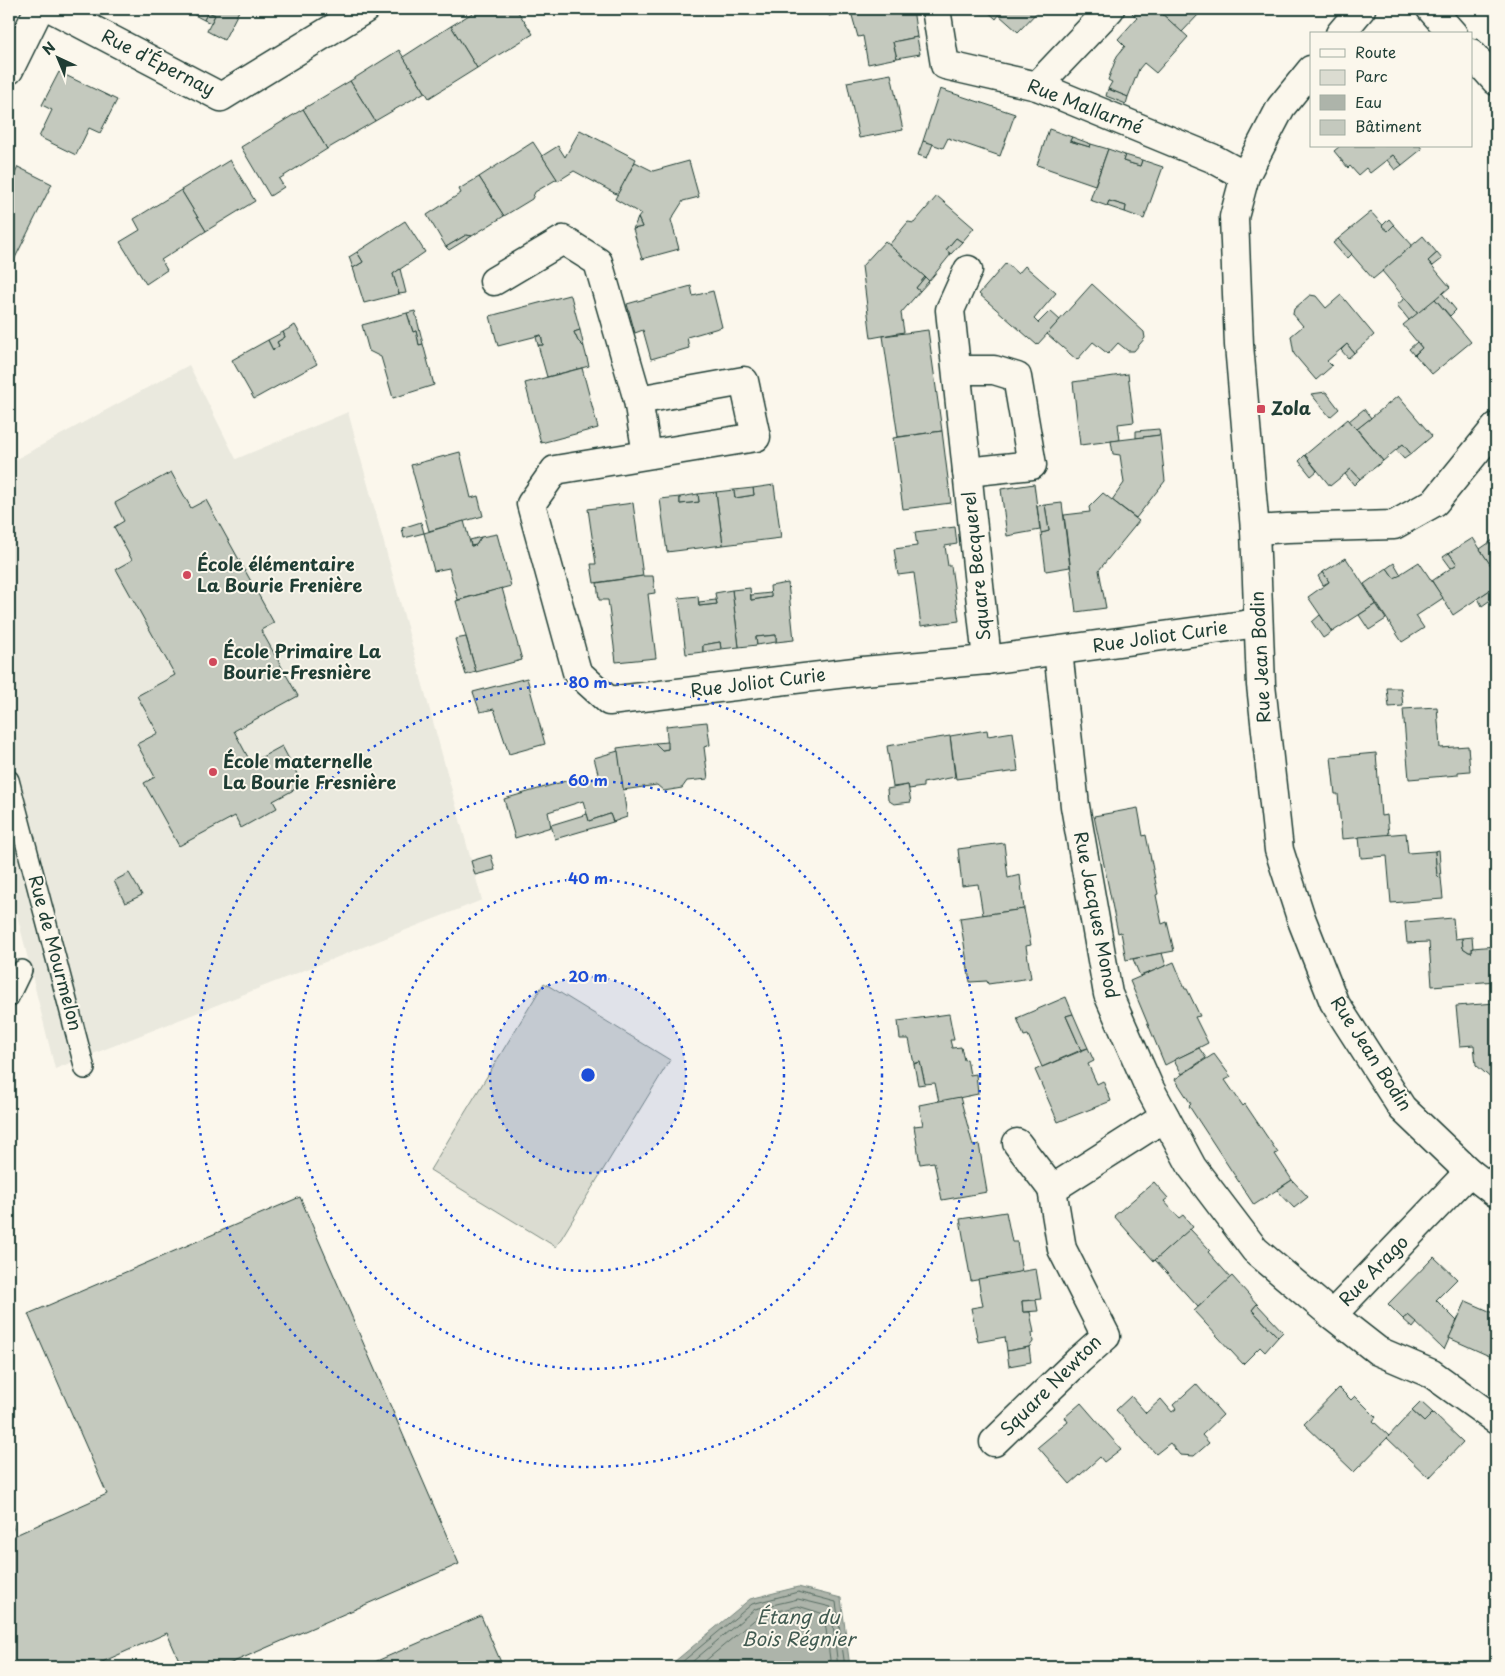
<svg xmlns="http://www.w3.org/2000/svg" width="1505" height="1676" font-family="'Playpen Sans',sans-serif">
<style>
.built{fill:#eae9de}
.green{fill:#dbdcd1;stroke:#7d8c82}
.water{fill:#adb4aa;stroke:#74847b}
.lines{fill:none;stroke-linecap:round;stroke-linejoin:round}
.shore{stroke:#586d63;stroke-width:1}
.building{fill:#c4c9be;stroke:#1f3d34}
.service-casing{stroke:#1f3d34;stroke-width:22}
.minor-casing{stroke:#1f3d34;stroke-width:31}
.tertiary-casing{stroke:#1f3d34;stroke-width:31}
.service{stroke:#fbf7ec;stroke-width:19}
.minor{stroke:#fbf7ec;stroke-width:28}
.tertiary{stroke:#fbf7ec;stroke-width:28}
.ring{fill:none;stroke:#1d4ed8;stroke-width:2.5;stroke-dasharray:2.5 5}
.poi-dot{fill:#d1495b;stroke:#fbf7ec;stroke-width:2}
.labels{text-anchor:middle;stroke-width:4;stroke-linejoin:round;paint-order:stroke}
.street-label{font-size:18px;fill:#1f3d34;stroke:#fbf7ec}
.poi-label{font-size:18px;font-weight:bold;fill:#1f3d34;stroke:#fbf7ec;text-anchor:start}
.water-label{font-size:19px;font-style:italic;fill:#425b52;stroke:#fbf7ec}
.centre{fill:#1d4ed8;stroke:#fbf7ec;stroke-width:2.5}
.ring-label{font-size:15px;text-anchor:middle;font-weight:bold;fill:#1d4ed8;stroke:#fbf7ec;stroke-width:4;stroke-linejoin:round;paint-order:stroke}
</style>
<rect width="100%" height="100%" fill="#fbf7ec"/>
<filter id="ink" filterUnits="userSpaceOnUse"><feTurbulence type="fractalNoise" baseFrequency=".02" numOctaves="2"/><feDisplacementMap in="SourceGraphic" scale="10" xChannelSelector="R" yChannelSelector="G"/><feConvolveMatrix kernelMatrix="1 2 1 2 8 2 1 2 1" color-interpolation-filters="sRGB"/></filter>
<g filter="url(#ink)">
<!-- built -->
<path class="built" d="M189,365L236,459L348,412L482,900L55,1069L9,882V463Z"/>
<!-- green -->
<path class="green" d="M544,983L670,1060L556,1247L430,1170Z"/>
<!-- water -->
<path class="water" d="M798,1587L841,1598L850,1667H668L750,1599Z"/>
<g class="lines">
<!-- shore -->
<g class="shore">
<path d="M676,1667L752,1604L798,1592L836,1602L845,1667"/>
<path d="M686,1667L755,1609L798,1599L831,1607L838,1667"/>
<path d="M698,1667L759,1616L798,1606L824,1614L831,1667"/>
</g>
</g>
<!-- building -->
<g class="building">
<path d="M183,9H240L224,40L207,31L215,15L208,12L204,20Z"/>
<path d="M479,9H516L533,34L477,68L451,26Z"/>
<path d="M827,9H913L917,37L893,42L897,58L868,64L863,36L858,37L851,12L829,16Z"/>
<path d="M985,9H1040L1018,32L999,15L996,19Z"/>
<path d="M1132,9H1157L1188,37L1156,73L1144,63L1139,69L1128,97L1108,89L1112,82L1108,80L1117,56L1125,46L1118,39L1137,18L1130,11Z"/>
<path d="M1157,9H1196L1195,10L1199,14L1182,32Z"/>
<path d="M208,12L215,15L211,23L204,20Z"/>
<path d="M451,26L477,68L429,98L403,57Z"/>
<path d="M917,37L920,54L897,58L893,42Z"/>
<path d="M399,50L425,92L375,121L350,81Z"/>
<path d="M59,72L117,100L100,133L89,128L76,155L39,137L52,110L42,105Z"/>
<path d="M891,74L903,130L859,138L847,82Z"/>
<path d="M350,81L375,121L327,149L303,109Z"/>
<path d="M940,89L1015,114L1000,156L948,138L943,148L923,141Z"/>
<path d="M1108,89L1128,97L1126,104L1106,96Z"/>
<path d="M303,109L327,149L279,179L284,187L270,196L241,147Z"/>
<path d="M1049,129L1072,137L1070,141L1090,147L1091,144L1108,149L1095,185L1037,165Z"/>
<path d="M580,130L636,159L618,195L574,171L558,181L542,156L558,146L565,157Z"/>
<path d="M1072,137L1091,144L1090,147L1070,141Z"/>
<path d="M923,141L933,144L927,158L918,155Z"/>
<path d="M533,142L557,179L535,192L532,199L504,216L479,177Z"/>
<path d="M1340,146H1420L1422,149L1402,165L1393,155L1370,173L1366,168L1358,175L1350,166L1348,168L1334,151Z"/>
<path d="M1108,149L1125,155L1123,161L1140,166L1142,160L1163,167L1144,219L1125,212L1126,206L1109,201L1107,206L1090,200Z"/>
<path d="M1125,155L1142,160L1140,166L1123,161Z"/>
<path d="M1393,155L1402,165L1395,170L1387,160Z"/>
<path d="M230,160L255,201L206,231L181,190Z"/>
<path d="M689,161L699,197L683,201L671,220L679,249L642,259L633,229L642,227L638,218L641,214L615,199L635,162L653,171Z"/>
<path d="M18,167L52,184L12,264L9,263V186Z"/>
<path d="M479,177L504,216L472,236L466,235L446,247L427,215L461,193L459,189Z"/>
<path d="M181,190L206,231L161,260L167,270L146,284L120,242L140,230L134,219Z"/>
<path d="M937,196L974,228L962,242L956,238L946,250L951,254L929,281L889,245L908,222L914,223Z"/>
<path d="M1109,201L1126,206L1125,212L1107,206Z"/>
<path d="M1371,212L1388,231L1394,225L1413,246L1373,279L1338,239Z"/>
<path d="M638,218L642,227L633,229Z"/>
<path d="M1389,219L1394,225L1388,231L1382,226Z"/>
<path d="M405,221L425,252L393,274L399,294L364,303L353,268L363,262L357,252Z"/>
<path d="M466,235L472,236L449,250L446,247Z"/>
<path d="M1423,236L1437,253L1428,261L1450,287L1418,314L1382,271Z"/>
<path d="M956,238L962,242L951,254L946,250Z"/>
<path d="M1338,239L1352,254L1347,259L1333,243Z"/>
<path d="M885,241L925,277L916,288L920,291L901,313L904,332L871,338L862,266Z"/>
<path d="M357,252L363,262L353,268L349,257Z"/>
<path d="M1437,253L1442,259L1433,266L1428,261Z"/>
<path d="M1006,263L1018,274L1025,266L1056,293L1034,319L1038,323L1050,311L1060,320L1037,345L979,294Z"/>
<path d="M400,269L406,293L399,294L393,274Z"/>
<path d="M925,277L929,281L920,291L916,288Z"/>
<path d="M1092,284L1144,332L1145,338L1134,351H1128L1118,343L1108,354L1093,342L1077,360L1047,334Z"/>
<path d="M691,286L693,296L713,291L722,327L687,337L689,348L651,359L643,330L635,333L627,304Z"/>
<path d="M1442,293L1456,310L1450,316L1435,299Z"/>
<path d="M569,295L571,296L580,330L574,332L578,341L584,347L589,366L547,377L538,345H543L541,335L498,346L490,316Z"/>
<path d="M1310,295L1316,296L1326,308L1341,295L1374,335L1354,353L1347,344L1327,361L1332,366L1316,380L1294,354L1291,336L1303,326L1293,314L1294,309Z"/>
<path d="M1405,298L1418,314L1409,320L1397,305Z"/>
<path d="M1435,299L1471,342L1432,374L1415,355L1422,348L1403,325Z"/>
<path d="M415,311L423,344L419,345L416,331L413,332L407,313Z"/>
<path d="M407,313L413,332L416,331L419,345L423,344L434,385L393,398L381,357L369,351L362,325Z"/>
<path d="M295,325L317,364L254,399L232,360L268,340L273,350L279,346L277,342L285,337L283,332Z"/>
<path d="M580,330L584,347L578,341L574,332Z"/>
<path d="M928,330L942,431L898,437L883,336Z"/>
<path d="M283,332L285,337L277,342L279,346L273,350L268,340Z"/>
<path d="M541,335L543,345H538L536,337Z"/>
<path d="M1417,342L1422,348L1414,355L1409,349Z"/>
<path d="M1347,344L1354,353L1348,358L1341,350Z"/>
<path d="M582,368L598,428L541,443L525,383Z"/>
<path d="M1128,374L1134,422L1118,424L1120,440L1080,445L1073,382Z"/>
<path d="M1326,392L1339,409L1330,417L1311,394Z"/>
<path d="M1398,396L1432,436L1411,454L1403,444L1383,461L1357,429Z"/>
<path d="M1364,409L1371,418L1357,429L1349,421Z"/>
<path d="M1348,419L1383,461L1360,479L1351,469L1330,486L1305,455Z"/>
<path d="M1159,429L1160,435L1136,438V431Z"/>
<path d="M942,431L951,503L903,509L893,438Z"/>
<path d="M1160,435L1165,481L1136,518L1112,500L1124,483L1120,455L1113,454L1111,441Z"/>
<path d="M1403,444L1411,454L1404,459L1396,450Z"/>
<path d="M460,452L471,498L478,496L483,516L429,531L411,465Z"/>
<path d="M1305,455L1317,471L1311,476L1299,461Z"/>
<path d="M1351,469L1360,479L1354,485L1345,474Z"/>
<path d="M171,472L191,508L206,500L274,623L261,630L298,696L234,731L251,763L282,746L303,785L273,801L277,808L241,828L235,816L179,846L144,783L155,777L137,744L158,733L137,696L175,675L116,569L132,560L114,527L124,521L115,503Z"/>
<path d="M1034,484L1040,530L1007,536L1001,489Z"/>
<path d="M774,485L781,538L723,545L716,492L734,490L735,498L754,495L753,488Z"/>
<path d="M753,488L754,495L735,498L734,490Z"/>
<path d="M716,492L723,545L667,552L660,499L680,497V504L699,502L698,494Z"/>
<path d="M1103,493L1139,521L1099,570L1106,608L1076,612L1064,515L1090,512L1089,507Z"/>
<path d="M698,494L699,502L680,504V497Z"/>
<path d="M633,503L643,576L594,583L591,564H596L588,509Z"/>
<path d="M1062,503L1070,567L1046,571L1041,533L1049,531L1045,505Z"/>
<path d="M1045,505L1049,531L1041,533L1037,506Z"/>
<path d="M464,521L471,546L476,545L481,537L497,534L511,586L458,600L449,568L434,571L424,533Z"/>
<path d="M421,522L424,533L404,538L402,528Z"/>
<path d="M955,527L957,544L945,546L948,566H951L959,621L921,626L914,573L898,575L894,549L917,546L915,532Z"/>
<path d="M481,537L476,545L471,546L470,540Z"/>
<path d="M1473,538L1496,573V586L1453,615L1432,581L1457,564L1449,553Z"/>
<path d="M1496,538V573L1480,549Z"/>
<path d="M1449,553L1457,564L1451,568L1443,557Z"/>
<path d="M1346,558L1376,604L1332,632L1308,597L1329,582L1323,572Z"/>
<path d="M1419,562L1443,598L1416,616L1424,628L1402,642L1364,584L1387,568L1394,578Z"/>
<path d="M1394,563L1401,575L1394,578L1387,568Z"/>
<path d="M1323,572L1329,582L1323,585L1318,576Z"/>
<path d="M643,576H653L655,593L648,594L656,658L616,662L608,600H599L597,583Z"/>
<path d="M788,583L794,640L776,642V635L756,637L757,645L739,647L732,590L750,588L751,600L771,597L770,586Z"/>
<path d="M1496,586V596L1482,606L1478,598Z"/>
<path d="M502,588L522,660L476,672L456,601Z"/>
<path d="M732,590L739,647L721,649L720,642L703,645V652L686,654L679,598L698,596L699,606L717,604L715,593Z"/>
<path d="M771,593V597L751,600V595Z"/>
<path d="M716,600L717,604L699,606V602Z"/>
<path d="M1376,604L1386,619L1369,630L1359,615Z"/>
<path d="M1320,615L1332,632L1323,638L1312,622Z"/>
<path d="M776,635V642L757,645L756,637Z"/>
<path d="M466,637L476,672L466,675L455,639Z"/>
<path d="M720,642L721,649L703,652V645Z"/>
<path d="M527,678L545,744L509,754L494,709L480,712L473,692Z"/>
<path d="M1387,688H1401L1403,706L1389,707Z"/>
<path d="M1437,707L1440,748L1468,746L1470,771L1458,772V775L1409,779L1403,709Z"/>
<path d="M707,722L710,745L704,747L708,779L687,781L682,788L664,791L657,785L623,790L617,748L655,743L662,750L668,749L666,726Z"/>
<path d="M987,730L988,736L1013,732L1018,771L956,779L950,736Z"/>
<path d="M950,736L955,777L923,783V787L909,789L908,785L893,787L887,746Z"/>
<path d="M668,742V749L662,750L655,743Z"/>
<path d="M618,751L627,817L613,822L610,814L589,821L583,801L548,812L551,827L515,838L504,799L569,780L570,785L599,777L594,758Z"/>
<path d="M1376,753L1381,816L1387,815L1389,835L1342,839L1338,794H1335L1331,757Z"/>
<path d="M583,777L584,782L570,785L569,780Z"/>
<path d="M908,785L911,802L894,804L888,800L887,789Z"/>
<path d="M1138,808L1143,836L1146,835L1158,894L1156,895L1162,924L1167,922L1174,951L1126,960L1121,932L1118,933L1094,816Z"/>
<path d="M587,814L589,821L610,814L613,822L555,839L551,825Z"/>
<path d="M1406,833L1408,853L1435,851L1437,875L1441,878L1443,899L1391,903L1387,856L1361,858L1359,837Z"/>
<path d="M1004,843L1008,878L1020,875L1024,909L983,915L978,884L962,886L958,849Z"/>
<path d="M1439,850L1441,878H1440L1437,875L1435,851Z"/>
<path d="M491,855L495,870L475,875L471,861Z"/>
<path d="M129,873L142,895L125,903L114,881Z"/>
<path d="M9,893L13,912L9,913Z"/>
<path d="M1024,909L1031,945L1026,946L1031,978L988,984L987,981L970,982L960,918Z"/>
<path d="M1453,918L1455,939L1462,938L1463,948L1469,952H1472V948L1496,946V981L1432,986L1429,942L1407,943L1405,922Z"/>
<path d="M1472,937L1473,948H1472V952H1469L1463,948L1462,938Z"/>
<path d="M1162,953L1166,966L1140,976L1133,959Z"/>
<path d="M1174,962L1185,989H1187L1200,1016L1195,1017L1208,1043L1165,1065L1130,981Z"/>
<path d="M1066,997L1073,1014L1066,1016L1081,1050L1042,1067L1028,1035L1024,1036L1017,1018Z"/>
<path d="M1496,1003V1080L1494,1081L1476,1065L1474,1045L1460,1046L1456,1006Z"/>
<path d="M949,1014L954,1040H950L952,1048L961,1047L964,1060L967,1059L970,1075L976,1074L978,1094L939,1102L935,1083L925,1084L920,1062L914,1064L909,1039H900L898,1021Z"/>
<path d="M1073,1014L1080,1030L1088,1048L1081,1050L1066,1016Z"/>
<path d="M1088,1048L1094,1061L1088,1064L1097,1084L1103,1081L1111,1101L1058,1122L1035,1070Z"/>
<path d="M1199,1048L1206,1058L1182,1074L1174,1060Z"/>
<path d="M1214,1054L1231,1077L1225,1080L1243,1106L1245,1104L1278,1153L1275,1154L1292,1180L1254,1205L1189,1106L1191,1104L1175,1079Z"/>
<path d="M920,1062L925,1084L918,1085L914,1064Z"/>
<path d="M960,1097L973,1146L979,1144L987,1192L942,1200L934,1162L920,1164L914,1126L923,1125L919,1105Z"/>
<path d="M1292,1180L1308,1197L1294,1208L1277,1190Z"/>
<path d="M1154,1182L1168,1198L1164,1201L1179,1218L1183,1215L1193,1227L1154,1261L1114,1216Z"/>
<path d="M300,1197L459,1564L222,1667H182L167,1633L91,1667H9V1538L107,1494L28,1314Z"/>
<path d="M1006,1212L1012,1242H1017L1022,1272L971,1281L960,1219Z"/>
<path d="M1190,1229L1210,1250L1208,1252L1231,1278L1198,1307L1155,1260Z"/>
<path d="M1434,1257L1457,1279L1436,1300L1457,1321L1444,1350L1408,1315L1403,1319L1388,1304Z"/>
<path d="M1036,1269L1041,1299L1022,1301L1023,1312H1030L1034,1333H1032L1033,1342L1029,1347L1007,1351L1005,1337L978,1342L971,1308L983,1306L978,1279Z"/>
<path d="M1232,1276L1257,1304L1252,1310L1278,1337L1265,1352L1260,1347L1243,1364L1194,1311Z"/>
<path d="M1036,1300L1038,1311L1023,1312L1022,1301Z"/>
<path d="M1466,1301L1496,1314V1364L1494,1363L1496,1359L1449,1338Z"/>
<path d="M1257,1304L1283,1332L1278,1337L1252,1310Z"/>
<path d="M1408,1315L1417,1323L1413,1328L1403,1319Z"/>
<path d="M1029,1347L1031,1362L1009,1366L1007,1351Z"/>
<path d="M1196,1384L1223,1415L1202,1435L1209,1443L1194,1456L1180,1455L1170,1443L1156,1454L1116,1410L1131,1396L1146,1413L1161,1399L1172,1412L1176,1409L1173,1405Z"/>
<path d="M1339,1388L1351,1400L1355,1396L1376,1417L1373,1421L1389,1436L1354,1472L1304,1424Z"/>
<path d="M1421,1402L1433,1413L1424,1422L1412,1411Z"/>
<path d="M1081,1403L1121,1449L1104,1462L1100,1457L1070,1484L1038,1447L1068,1422L1065,1417Z"/>
<path d="M1412,1411L1424,1422L1433,1413L1463,1442L1429,1478L1387,1438Z"/>
<path d="M9,1520L12,1524L13,1529L9,1537Z"/>
<path d="M481,1616L503,1667H363Z"/>
</g>
<g class="lines">
<!-- service casing -->
<g class="service-casing">
<g id="service">
<path d="M9,780L85,1069"/>
<path d="M9,997L22,970"/>
</g>
</g>
<!-- minor casing -->
<g class="minor-casing">
<g id="minor">
<path d="M53,9L221,97L365,9"/>
<path d="M936,9L945,65L1037,86L1212,158L1245,176"/>
<path d="M1431,9L1453,34"/>
<path d="M1471,53L1496,81"/>
<path d="M9,70L39,9"/>
<path d="M1037,86L1110,9"/>
<path d="M968,270L950,310L987,660"/>
<path d="M494,281L563,240L598,262L638,400L647,454"/>
<path d="M957,370H994L1017,377L1032,465L967,472"/>
<path d="M638,400L744,381L756,437L555,470L531,504L577,672L609,701L863,671L987,660L1258,623"/>
<path d="M1255,530L1287,528L1394,525L1435,502L1496,427"/>
<path d="M1058,651L1075,806L1108,994L1149,1087L1192,1167L1255,1250L1332,1315"/>
<path d="M1017,1143L1052,1189L1165,1117"/>
<path d="M1469,1172L1332,1315L1378,1351L1432,1374L1496,1420"/>
<path d="M994,1442L1079,1360L1106,1336L1062,1249L1052,1189"/>
</g>
</g>
<!-- tertiary casing -->
<g class="tertiary-casing">
<g id="tertiary">
<path d="M1340,34L1361,9"/>
<path d="M1311,70L1281,107L1245,176L1234,217L1239,345L1255,530L1261,685L1279,850L1301,918L1334,1002L1402,1108L1469,1172L1496,1193"/>
</g>
</g>
<!-- service -->
<use href="#service" class="service"/>
<!-- minor -->
<use href="#minor" class="minor"/>
<!-- tertiary -->
<use href="#tertiary" class="tertiary"/>
</g>
</g>
<!-- distance rings -->
<circle cx="588" cy="1075" r="98" fill="#1d4ed8" fill-opacity=".12"/>
<g class="ring">
<circle cx="588" cy="1075" r="98"/>
<circle cx="588" cy="1075" r="196"/>
<circle cx="588" cy="1075" r="294"/>
<circle cx="588" cy="1075" r="392"/>
</g>
<!-- markers -->
<g class="poi-dot">
<rect x="1256" y="404" width="10" height="10" rx="2.5"/>
<circle cx="187" cy="575" r="5"/>
<circle cx="213" cy="662" r="5"/>
<circle cx="213" cy="772" r="5"/>
</g>
<g class="labels">
<!-- street labels -->
<g class="street-label">
<text transform="translate(158 63) rotate(27)" y="6">Rue d’Épernay</text>
<text transform="translate(1085 107) rotate(21)" y="6">Rue Mallarmé</text>
<text transform="translate(977 566) rotate(-96)" y="6">Square Becquerel</text>
<text transform="translate(1160 637) rotate(-8)" y="6">Rue Joliot Curie</text>
<text transform="translate(1261 657) rotate(-93)" y="6">Rue Jean Bodin</text>
<text transform="translate(758 683) rotate(-7)" y="6">Rue Joliot Curie</text>
<text transform="translate(1096 915) rotate(79)" y="6">Rue Jacques Monod</text>
<text transform="translate(55 953) rotate(75)" y="6">Rue de Mourmelon</text>
<text transform="translate(1371 1054) rotate(57)" y="6">Rue Jean Bodin</text>
<text transform="translate(1374 1271) rotate(-46)" y="6">Rue Arago</text>
<text transform="translate(1051 1386) rotate(-45)" y="6">Square Newton</text>
</g>
<!-- poi labels -->
<g class="poi-label">
<text x="1271" y="415">Zola</text>
<text x="197" y="571">École élémentaire<tspan x="197" dy="21">La Bourie Frenière</tspan></text>
<text x="223" y="658">École Primaire La<tspan x="223" dy="21">Bourie-Fresnière</tspan></text>
<text x="223" y="768">École maternelle<tspan x="223" dy="21">La Bourie Fresnière</tspan></text>
</g>
<!-- water labels -->
<g class="water-label">
<text x="798" y="1624">Étang du<tspan x="798" dy="22">Bois Régnier</tspan></text>
</g>
</g>
<circle cx="588" cy="1075" r="8" class="centre"/>
<g class="ring-label">
<text x="588" y="688">80 m</text>
<text x="588" y="786">60 m</text>
<text x="588" y="884">40 m</text>
<text x="588" y="982">20 m</text>
</g>
<!-- margin -->
<rect width="1505" height="1676" fill="none" stroke="#fbf7ec" stroke-width="30"/>
<rect x="15" y="15" width="1475" height="1646" fill="none" stroke="#1f3d34" stroke-width="2" filter="url(#ink)"/>
<!-- legend -->
<rect x="1310" y="32" width="162" height="115" fill="#fbf7ec" stroke="#a3ada2"/>
<rect x="1320" y="49" width="25" height="8" fill="#fbf7ec" stroke="#a3ada2"/>
<text x="1355" y="58" font-size="15" fill="#1f3d34">Route</text>
<rect x="1320" y="70" width="25" height="15" fill="#dbdcd1" stroke="#a3ada2"/>
<text x="1355" y="82" font-size="15" fill="#1f3d34">Parc</text>
<rect x="1320" y="95" width="25" height="15" fill="#adb4aa" stroke="#a3ada2"/>
<text x="1355" y="108" font-size="15" fill="#1f3d34">Eau</text>
<rect x="1320" y="120" width="25" height="15" fill="#c4c9be" stroke="#a3ada2"/>
<text x="1355" y="132" font-size="15" fill="#1f3d34">Bâtiment</text>
<!-- north arrow -->
<g transform="translate(58 58) rotate(316)" stroke="#fbf7ec" stroke-width="4" paint-order="stroke">
<path d="M0-4L9 19L0 12L-9 19Z" fill="#1f3d34"/>
<text y="-8" font-size="14" font-weight="bold" text-anchor="middle" fill="#1f3d34">N</text>
</g>
</svg>
